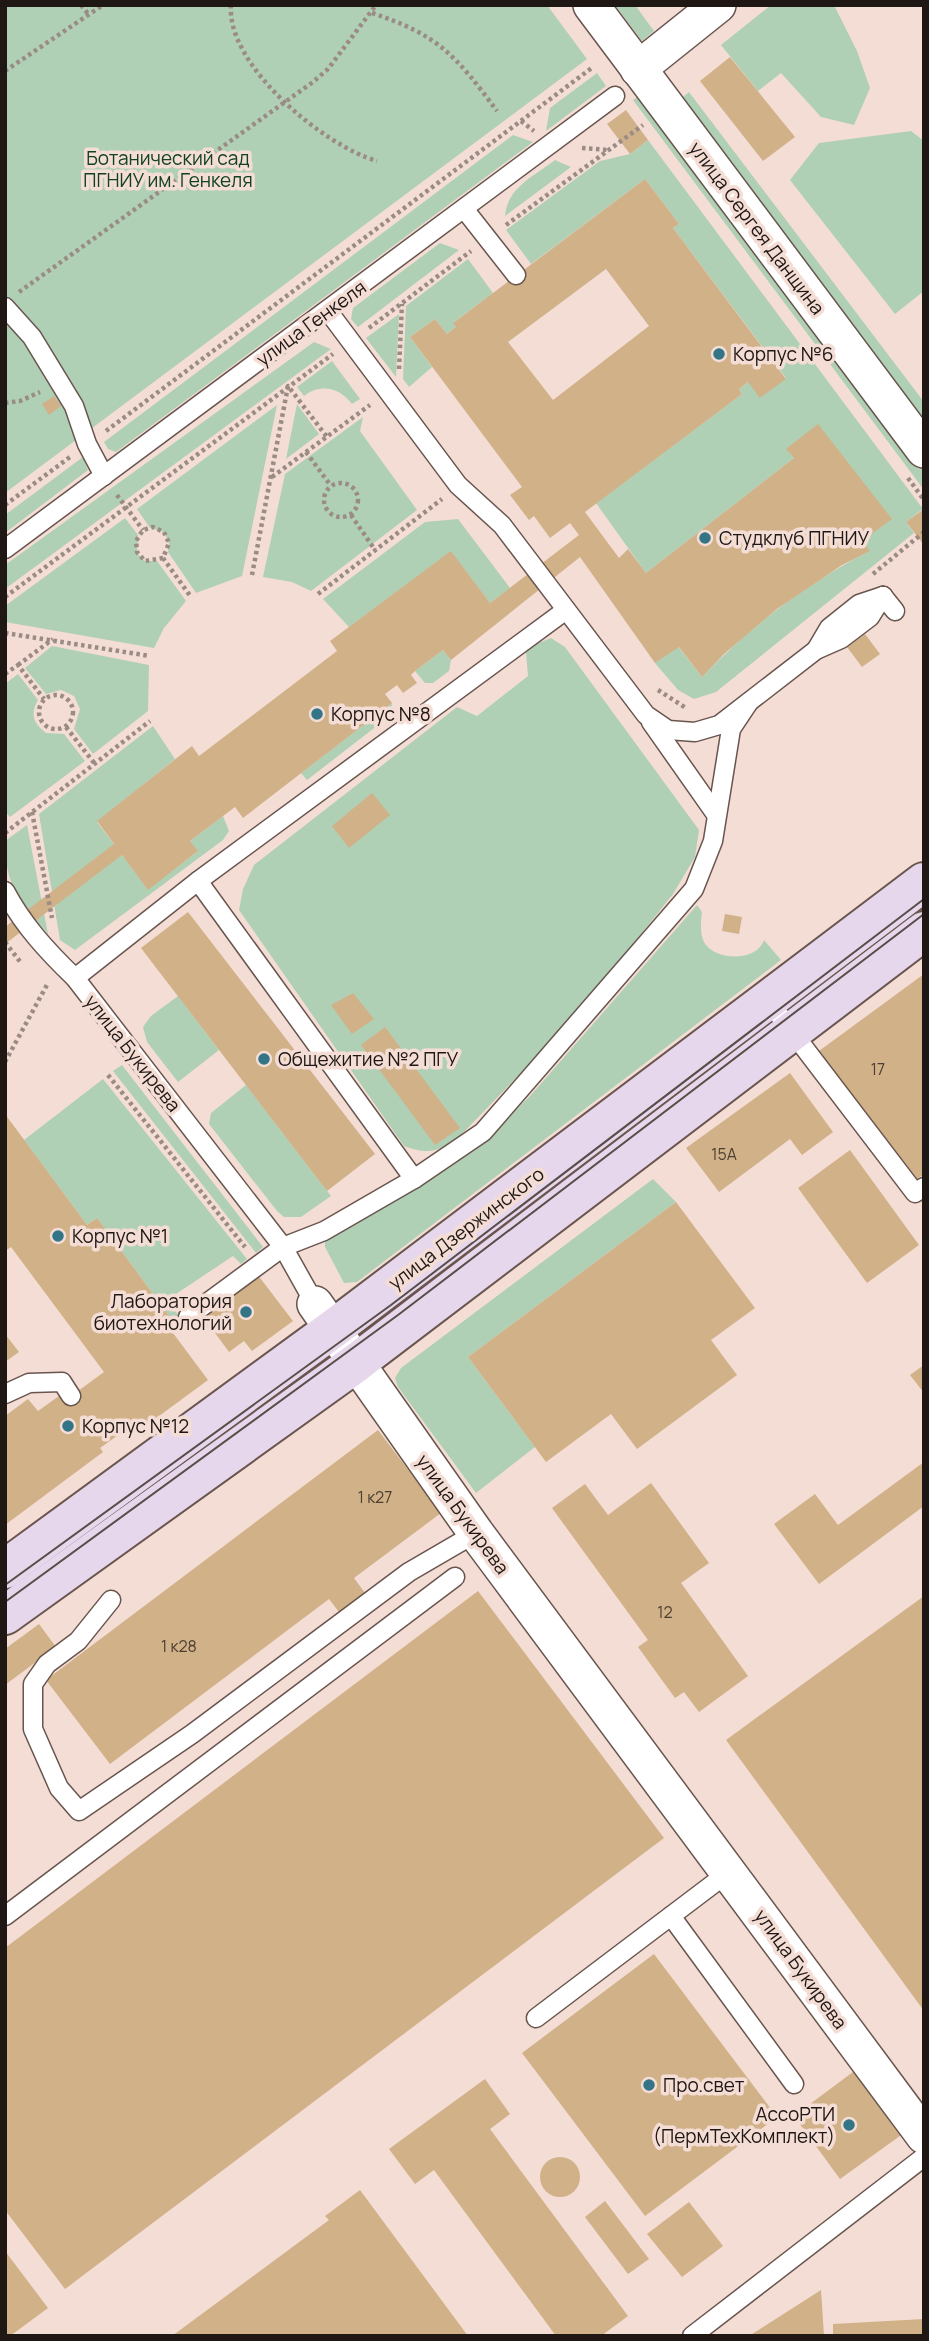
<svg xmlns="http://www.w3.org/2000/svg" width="929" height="2341" font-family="Manrope,sans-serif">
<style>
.green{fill:#b0d0b6}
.building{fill:#d1b188;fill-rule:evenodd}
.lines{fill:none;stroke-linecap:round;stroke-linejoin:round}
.service-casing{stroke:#69554e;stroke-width:21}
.minor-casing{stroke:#69554e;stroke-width:38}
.secondary-casing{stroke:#69554e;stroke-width:42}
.path{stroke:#9b8b85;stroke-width:4.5;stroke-dasharray:3.5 3.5;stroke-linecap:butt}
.service{stroke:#fff;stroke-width:18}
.minor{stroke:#fff;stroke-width:35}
.secondary{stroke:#e7d7ec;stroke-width:38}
.tram{stroke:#594d49;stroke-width:2}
.poi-dot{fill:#337587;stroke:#f4ddd5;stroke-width:2.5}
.labels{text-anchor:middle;stroke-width:7;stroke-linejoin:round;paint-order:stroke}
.number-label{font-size:16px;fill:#4c3e31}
.park-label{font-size:19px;fill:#114221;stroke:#f4ddd5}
.street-label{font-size:19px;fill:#1f1714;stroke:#f4ddd5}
.poi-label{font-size:19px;fill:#1f1714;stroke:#f4ddd5;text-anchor:start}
</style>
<rect width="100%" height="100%" fill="#f4ddd5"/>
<!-- green -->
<g class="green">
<path d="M5,5H547L587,59L5,493Z"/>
<path d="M615,5H635L654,31L642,41Z"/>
<path d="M771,5H837L835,7L857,51L870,88L854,125L821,117L781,73L758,91L721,45Z"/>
<path d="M597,73L606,86L546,131L550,108Z"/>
<path d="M689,92L924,402V430L677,102Z"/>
<path d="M643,93L924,472V490L633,100Z"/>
<path d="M911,131L924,141V291L895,314L790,180L819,143Z"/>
<path d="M513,135L533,142L116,452L108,449L104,442Z"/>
<path d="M648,140L923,509L906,522L914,533L716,692L694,699L678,690L655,663L677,645L702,677C749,627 808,583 869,551L862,541L891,519L787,449L794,458L646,573L596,503L742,394L739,389L748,382L786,378L673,228L679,224L645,179L531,264L506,230L600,161L630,154Z"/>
<path d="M555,160L571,167L505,216C507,188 534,176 555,160Z"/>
<path d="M440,243L459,250L358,327L351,319L353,308Z"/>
<path d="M468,259L493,293L454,322L456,327L447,334L435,319L410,337L432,367L409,387L403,379L406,306Z"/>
<path d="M399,314L396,377L366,338Z"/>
<path d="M314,342L331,349L5,589V565Z"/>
<path d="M332,361L360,399L352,404C340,388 321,383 304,396L297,387Z"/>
<path d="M297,404L319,434L286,459Z"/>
<path d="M277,405L242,576L196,593L168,552L169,543L164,532L150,528L137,509Z"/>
<path d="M363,417L360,431L417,510L311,591L292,582L263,577L285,474Z"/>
<path d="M83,457L88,470L5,533V515Z"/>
<path d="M125,518L138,535L137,553L145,561H157L186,601L164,628L154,648L5,622V606Z"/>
<path d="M458,519L510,588L490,603L451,552L349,627L323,599L425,522Z"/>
<path d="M551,638L565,647L699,830L695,857L673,894L572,1020L462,1134C439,1151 432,1156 404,1146L239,910L243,889L254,865L457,707L477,716L528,676L526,652L536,644Z"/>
<path d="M52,646L149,665L148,711L93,754L74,729L80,709L74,696L61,690L46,694L25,668Z"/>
<path d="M443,650L451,660L449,671L433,683H425L415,671Z"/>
<path d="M18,674L38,700C30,714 33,723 46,733L64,734L85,761L10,817L5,811V684Z"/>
<path d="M392,703L391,715L307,780L301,773Z"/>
<path d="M153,726L175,759L97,822L148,889L197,852L190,841L223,816L229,831L223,840L75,950L60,940L39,814Z"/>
<path d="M27,825L48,934C19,900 5,886 5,841Z"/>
<path d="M697,905L702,912C701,922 699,935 706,945C719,961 757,961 764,940L781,960L357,1282L344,1283L325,1247V1237L351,1227L474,1151L531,1095Z"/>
<path d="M178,996L219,1050L178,1082L147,1042L143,1027L151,1016Z"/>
<path d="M122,1065L263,1247L256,1253L113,1071Z"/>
<path d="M103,1079L247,1259L241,1264L233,1256L167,1300L182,1320L176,1325L97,1218L87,1225L24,1140Z"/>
<path d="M246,1085L331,1196L301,1217H284L277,1211L209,1124L211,1113Z"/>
<path d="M653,1179L676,1202L468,1357L535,1447L476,1493L398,1387L395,1378L401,1368Z"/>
</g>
<!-- building -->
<g class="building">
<path d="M730,57L795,137L763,161L700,81Z"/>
<path d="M626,110L648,140L630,154L607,124Z"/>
<path d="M645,179L679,224L673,228L786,379L760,398L748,382L739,389L742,394L585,512L619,558L628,549L646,573L794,458L786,449L818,424L892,519L862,541L870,551L842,565L777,609L724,654L702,677L679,647L655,663L580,557L451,660L443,650L415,671L411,675L417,683L403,693L397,685L385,694L392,703L243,818L235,807L190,841L198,851L148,890L122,855L5,944V927L114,844L97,821L192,746L199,756L337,651L330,641L451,551L490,603L579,535L570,523L550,538L534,516L529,520L510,495L522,487L410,337L435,319L447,334L456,327L453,323ZM606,269L649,326L553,400L508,342Z"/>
<path d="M54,396L61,406L49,415L42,404Z"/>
<path d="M924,509V545L906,522Z"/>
<path d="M865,634L880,654L862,667L847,647Z"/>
<path d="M372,793L390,815L349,848L332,826Z"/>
<path d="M188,912L375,1154L327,1191L141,948Z"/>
<path d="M725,914L742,917L739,934L722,931Z"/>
<path d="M924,974V1174L914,1181L819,1051Z"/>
<path d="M353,993L374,1019L352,1034L331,1005Z"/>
<path d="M385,1027L460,1128L435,1145L361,1045Z"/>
<path d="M790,1073L833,1132L802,1155L790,1139L719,1192L686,1148Z"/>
<path d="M5,1114L87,1225L97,1218L176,1325L170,1329L208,1380L140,1430L135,1423L100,1448L103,1452L5,1525V1416L28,1399L38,1411L59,1396L63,1402L104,1372L11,1247L5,1251Z"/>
<path d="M850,1150L919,1245L867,1283L798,1188Z"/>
<path d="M676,1202L755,1308L711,1340L737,1375L637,1449L611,1414L546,1462L468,1357Z"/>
<path d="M257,1274L293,1321L252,1351L244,1341L229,1352L210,1326L204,1331L195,1320Z"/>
<path d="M5,1334L19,1352L5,1362Z"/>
<path d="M924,1365V1393L910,1375Z"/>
<path d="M378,1430L441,1513L354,1578L365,1593L339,1612L329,1599L110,1764L46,1680Z"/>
<path d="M924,1462V1506L819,1584L774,1524L815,1494L838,1525Z"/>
<path d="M651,1483L709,1563L681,1583L748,1676L699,1712L684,1692L675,1698L638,1647L648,1640L552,1508L585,1484L608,1515Z"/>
<path d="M478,1591L664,1838L65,2289L5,2210V1948Z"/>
<path d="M924,1596V2011L726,1740Z"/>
<path d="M39,1624L56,1647L5,1685V1649Z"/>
<path d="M654,1954L777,2117L645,2216L522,2053Z"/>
<path d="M857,2069L904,2133L840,2179L794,2116Z"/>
<path d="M485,2079L510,2114L490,2129L628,2316L601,2336H556L434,2170L415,2184L389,2149Z"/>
<circle cx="560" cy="2177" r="20"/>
<path d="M360,2190L468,2336H172L329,2220L325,2216Z"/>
<path d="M605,2201L649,2259L628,2274L585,2217Z"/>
<path d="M689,2202L723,2246L682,2277L647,2234Z"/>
<path d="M5,2251L48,2308L10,2336H5Z"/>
<path d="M821,2290L824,2336H749Z"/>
<path d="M924,2319V2336H833V2324Z"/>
</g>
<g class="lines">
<!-- service casing -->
<g class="service-casing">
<g id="service">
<path d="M465,210L516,275"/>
<path d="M5,307L32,337L74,406L87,444L104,476"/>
<path d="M328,311L458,485L502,525L646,715L668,730L695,732L719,725L816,650L841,639L870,617L883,596"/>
<path d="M5,549L615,96"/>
<path d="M883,596L895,611"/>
<path d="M816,650L829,628L859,604L883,596"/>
<path d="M651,722L715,813"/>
<path d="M198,881L414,1179"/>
<path d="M5,891C23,925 47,951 75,978L283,1247L315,1304"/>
<path d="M75,978L198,881L566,610"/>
<path d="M767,999L915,1193L924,1187"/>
<path d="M188,1317L283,1247L324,1231L414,1179L483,1132L694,889L713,841L731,729L749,702"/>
<path d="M5,1394L29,1383L62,1382L71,1396"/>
<path d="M111,1600L78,1641L47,1664L33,1684V1729L59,1788L79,1811L192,1734L409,1572L476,1533"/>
<path d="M5,1916L455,1577"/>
<path d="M671,1916L794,2084"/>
<path d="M536,2018L729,1872"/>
<path d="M692,2336L924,2157"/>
</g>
</g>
<!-- minor casing -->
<g class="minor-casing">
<g id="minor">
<path d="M591,5L924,450"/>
<path d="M638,69L718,5"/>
<path d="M315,1304L476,1533L924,2136"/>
</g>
</g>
<!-- secondary casing -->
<g class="secondary-casing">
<g id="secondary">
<path d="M5,1569L333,1329L924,882"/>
<path d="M5,1615L356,1363L924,931"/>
</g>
</g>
<!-- path -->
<g class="path">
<path d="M81,5L89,15"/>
<path d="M231,5C226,65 324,146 377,161"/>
<path d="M372,13C439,35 456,56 497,111"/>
<path d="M5,71L103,5"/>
<path d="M521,121L534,131"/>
<path d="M582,148L608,150"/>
<path d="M506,225L643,125"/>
<path d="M19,292L313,82L328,69L376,5"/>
<path d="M369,328L471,251"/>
<path d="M399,369L402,304"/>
<path d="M5,403L20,401L40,392"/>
<path d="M106,431L593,67"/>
<path d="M306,452L331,486"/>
<path d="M272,477L370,405"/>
<path d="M908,478L924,500"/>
<circle cx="341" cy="500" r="17"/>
<path d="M117,495L143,530"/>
<path d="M5,505L70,457"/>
<path d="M351,515L375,550"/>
<path d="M163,558L145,561L137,552L136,541L143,530L153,527L164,532L169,543L163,558L191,597"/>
<path d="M873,574L924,532"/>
<path d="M252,575L288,386L327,437"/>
<path d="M318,594L442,499"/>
<path d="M5,597L333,354"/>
<path d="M5,633L150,656"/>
<path d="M18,665L53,639"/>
<path d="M5,674L18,665L44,699"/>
<path d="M658,690L686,708"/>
<circle cx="56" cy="712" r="17"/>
<path d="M66,727L95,764"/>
<path d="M32,812L52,918"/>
<path d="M5,833L150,721"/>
<path d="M5,942L21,963"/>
<path d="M5,1062L48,983"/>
<path d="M108,1075L245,1247"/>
</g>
<!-- service -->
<use href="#service" class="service"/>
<!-- minor -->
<use href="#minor" class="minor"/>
<!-- secondary -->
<use href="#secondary" class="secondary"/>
<!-- tram -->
<g class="tram">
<path d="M5,1585L391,1305L924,899"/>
<path d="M5,1602L398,1315L924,914"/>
</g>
</g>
<!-- markers -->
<g class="poi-dot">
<circle cx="719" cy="354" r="7"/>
<circle cx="705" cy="538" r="7"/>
<circle cx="317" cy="714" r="7"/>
<circle cx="264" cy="1059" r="7"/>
<circle cx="58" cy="1236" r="7"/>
<circle cx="246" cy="1312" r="7"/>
<circle cx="68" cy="1426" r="7"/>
<circle cx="649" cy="2085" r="7"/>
<circle cx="849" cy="2125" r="7"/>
</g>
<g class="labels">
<!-- number labels -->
<g class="number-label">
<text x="878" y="1075">17</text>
<text x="724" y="1160">15А</text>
<text x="375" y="1503">1 к27</text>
<text x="665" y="1618">12</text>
<text x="179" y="1652">1 к28</text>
</g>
<!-- park labels -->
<g class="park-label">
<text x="168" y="165">Ботанический сад<tspan x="168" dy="22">ПГНИУ им. Генкеля</tspan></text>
</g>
<!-- street labels -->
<g class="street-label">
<text transform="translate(757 228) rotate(53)" y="7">улица Сергея Данщина</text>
<text transform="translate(311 323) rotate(-36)" y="7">улица Генкеля</text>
<text transform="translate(133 1053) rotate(52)" y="7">улица Букирева</text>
<text transform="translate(466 1228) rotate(-37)" y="7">улица Дзержинского</text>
<text transform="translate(463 1514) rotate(54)" y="7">улица Букирева</text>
<text transform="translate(801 1969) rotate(54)" y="7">улица Букирева</text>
</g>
<!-- poi labels -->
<g class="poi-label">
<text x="733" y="361">Корпус №6</text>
<text x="719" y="545">Студклуб ПГНИУ</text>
<text x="331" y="721">Корпус №8</text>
<text x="278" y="1066">Общежитие №2 ПГУ</text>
<text x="72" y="1243">Корпус №1</text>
<text x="232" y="1308" text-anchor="end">Лаборатория<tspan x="232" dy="22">биотехнологий</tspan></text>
<text x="82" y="1433">Корпус №12</text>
<text x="663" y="2092">Про.свет</text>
<text x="835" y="2121" text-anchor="end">АссоРТИ<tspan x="835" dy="22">(ПермТехКомплект)</tspan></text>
</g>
</g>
<!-- border -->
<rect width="929" height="2341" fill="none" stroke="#1f1714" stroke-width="14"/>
</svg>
